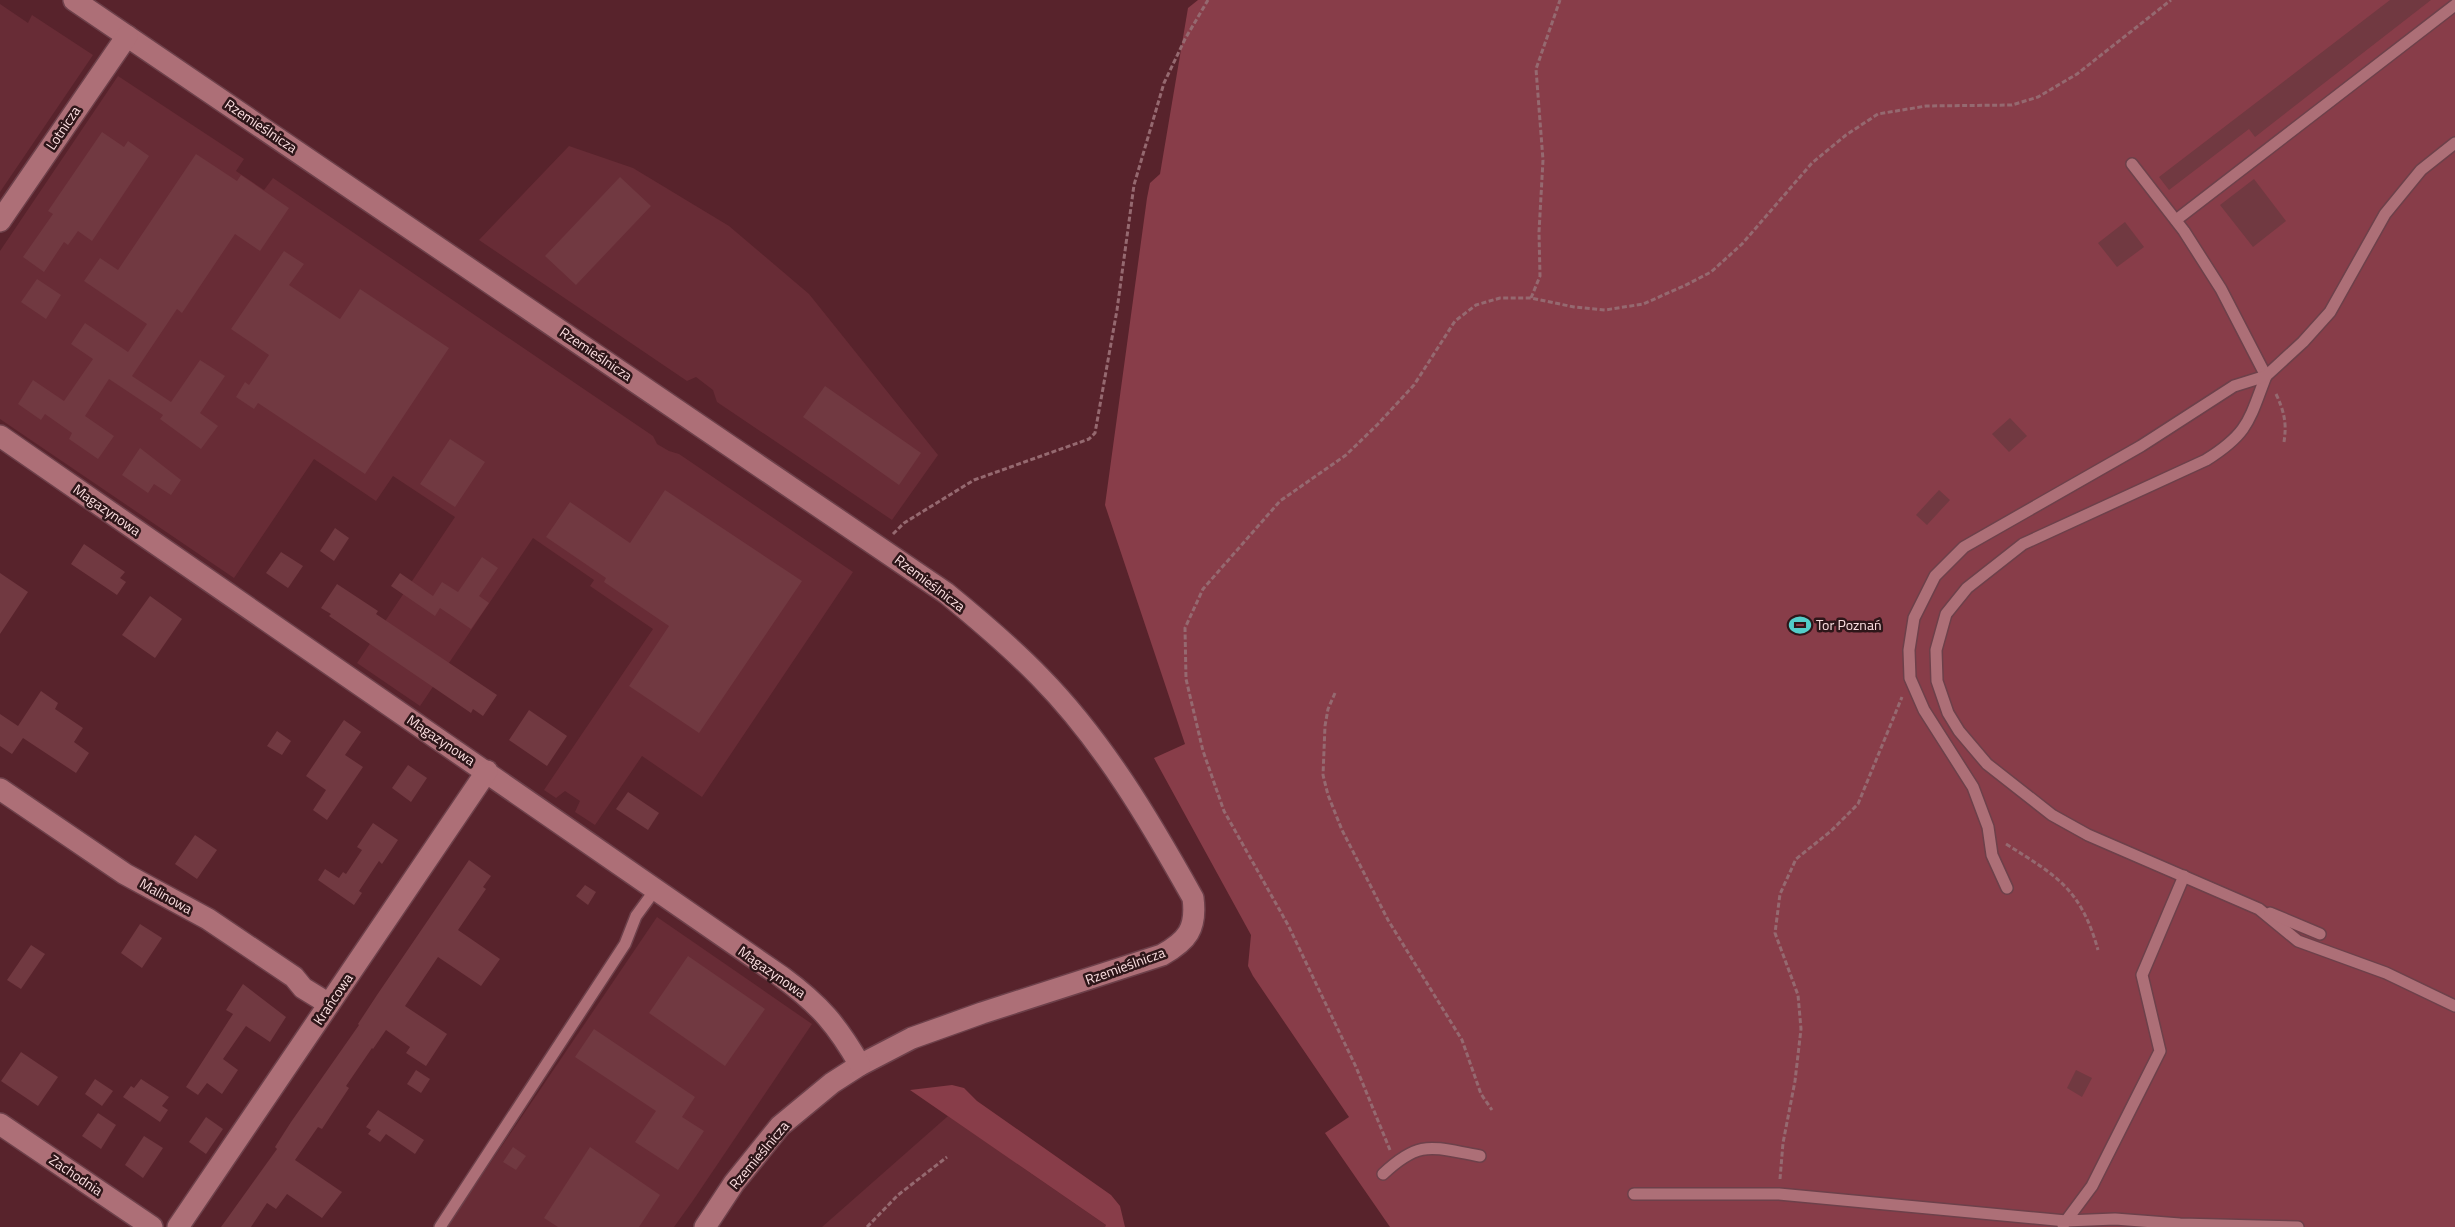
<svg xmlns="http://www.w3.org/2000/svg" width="2455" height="1227" font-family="'Titillium Web',sans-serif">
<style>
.built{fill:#682c36}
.green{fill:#883d49}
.building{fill:#713941}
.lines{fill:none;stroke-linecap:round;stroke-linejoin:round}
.service-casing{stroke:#6d404a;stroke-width:14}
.minor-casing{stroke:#6d404a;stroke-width:24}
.path{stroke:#956970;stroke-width:3;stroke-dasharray:5 2.5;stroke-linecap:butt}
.service{stroke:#ad6f77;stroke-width:11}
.minor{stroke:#ad6f77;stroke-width:21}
.labels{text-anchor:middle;stroke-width:5;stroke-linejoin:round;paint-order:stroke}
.street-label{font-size:14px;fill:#fde0e2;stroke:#2e1619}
.poi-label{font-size:14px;fill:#fde0e2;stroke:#2e1619;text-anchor:start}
</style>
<rect width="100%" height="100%" fill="#58232c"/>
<!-- built -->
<g class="built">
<path d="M0,4L28,23L32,15L93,55L0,192Z"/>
<path d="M118,76L244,159L236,171L264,190L273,178L653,436L657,444L669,451L679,454L853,572L702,797L642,756L595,825L575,812L580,801L565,791L556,798L544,790L653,629L590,586L594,580L533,538L420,706L357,663L455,517L393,476L376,501L314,459L234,578L0,419V251Z"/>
<path d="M569,146L633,168L729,226L809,294L938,455L892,520L717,402L713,390L696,377L687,381L479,240Z"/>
<path d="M657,917L812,1024L692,1202L674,1227H447Z"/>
<path d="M948,1116L1106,1225L1105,1227H822Z"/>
</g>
<!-- green -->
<g class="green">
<path d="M1198,0H2455V1227H1390L1325,1133L1349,1117L1253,976L1248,966L1251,935L1154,758L1185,744L1105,505L1147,198L1150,183L1160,174L1188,8Z"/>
<path d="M952,1085L964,1088L977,1101L1111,1195L1120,1206L1125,1227H1105L1106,1225L910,1090Z"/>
</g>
<!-- building -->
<g class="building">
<path d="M2390,0H2431L2255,137L2249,129L2169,190L2159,177Z"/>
<path d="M102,132L124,147L128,141L149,156L92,241L78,231L68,245L64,242L44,272L23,257L53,214L48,211Z"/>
<path d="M196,154L237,181L241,175L289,208L260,251L235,234L182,313L177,309L132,376L171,402L200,360L225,376L200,413L218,426L201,449L160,419L163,415L109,379L85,416L114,436L98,459L69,439L72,433L45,414L41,420L18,404L33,380L64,401L93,359L71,344L85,323L128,352L147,324L84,281L100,258L118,270Z"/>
<path d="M620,177L651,206L576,285L545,256Z"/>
<path d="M2254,179L2286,221L2253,247L2220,205Z"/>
<path d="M2125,222L2144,247L2117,267L2098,243Z"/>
<path d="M284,251L304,264L289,285L340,319L360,289L449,348L365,474L258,403L254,409L236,397L245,382L249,385L269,355L231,329Z"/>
<path d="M37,279L61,295L46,319L21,302Z"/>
<path d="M825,386L921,453L899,485L803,417Z"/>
<path d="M2010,418L2027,436L2009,452L1992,434Z"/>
<path d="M450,439L485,462L455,507L420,484Z"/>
<path d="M140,448L181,480L171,495L154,484L148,493L122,475Z"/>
<path d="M665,490L802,581L699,733L629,686L669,626L604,582L606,578L546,537L570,502L630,543Z"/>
<path d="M1939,490L1950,500L1927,525L1916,515Z"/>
<path d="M335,528L349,538L334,561L320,551Z"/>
<path d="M84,544L125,572L120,578L126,582L117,595L71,564Z"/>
<path d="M281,552L303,566L288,588L266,573Z"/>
<path d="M482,557L498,568L479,596L489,603L471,629L440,608L435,616L391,586L400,573L433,596L442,582L458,592Z"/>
<path d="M0,573L28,592L0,634Z"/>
<path d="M337,584L378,611L376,614L497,695L483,716L473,709L471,713L329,616L331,614L321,608Z"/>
<path d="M150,596L182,619L155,658L122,635Z"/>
<path d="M41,691L58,703L55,709L83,728L74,742L89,753L76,773L23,738L12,754L0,746V714L18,726Z"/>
<path d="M529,710L567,736L547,766L509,740Z"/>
<path d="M344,720L361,732L345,755L363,767L327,820L313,810L326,790L306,776Z"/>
<path d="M277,731L291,741L282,755L267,746Z"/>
<path d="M408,765L427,778L411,802L392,788Z"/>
<path d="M628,792L659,813L648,830L616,809Z"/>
<path d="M373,823L398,840L382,864L379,861L359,891L362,893L354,905L318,880L325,869L339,878L343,872L346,874L362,850L357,847Z"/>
<path d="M195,835L217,850L197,879L175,864Z"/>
<path d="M469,860L491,876L483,887L486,889L458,930L500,959L481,986L438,957L405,1006L447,1034L426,1066L406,1053L410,1047L386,1030L373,1049L372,1048L346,1086L349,1088L322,1129L318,1127L295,1160L342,1192L322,1218L287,1194L276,1209L267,1203L251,1227H221L277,1149L275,1147L291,1122L359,1025L358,1024L377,995Z"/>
<path d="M585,885L596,892L588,905L576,896Z"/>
<path d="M140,924L162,938L142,968L121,953Z"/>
<path d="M31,945L45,954L21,989L7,980Z"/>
<path d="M688,956L765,1009L725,1066L649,1013Z"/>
<path d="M243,984L286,1017L270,1042L246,1026L223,1059L238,1070L222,1094L207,1083L198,1095L186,1087L233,1014L226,1010Z"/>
<path d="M594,1029L695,1097L682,1117L704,1131L678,1170L635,1142L656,1111L575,1057Z"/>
<path d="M21,1052L58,1077L38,1106L1,1081Z"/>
<path d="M416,1070L430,1079L421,1093L407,1084Z"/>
<path d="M2076,1070L2092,1078L2082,1097L2067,1088Z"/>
<path d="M95,1079L113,1091L102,1106L85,1094Z"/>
<path d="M141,1079L169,1097L162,1106L168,1110L160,1122L123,1097L131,1086L134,1088Z"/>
<path d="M378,1110L424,1140L415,1154L386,1134L380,1142L368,1134L371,1130L366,1127Z"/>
<path d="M98,1113L116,1125L101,1149L82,1136Z"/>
<path d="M206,1117L223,1129L206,1154L189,1142Z"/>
<path d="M144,1136L163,1148L143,1178L125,1165Z"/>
<path d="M513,1147L526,1156L516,1170L503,1162Z"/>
<path d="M590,1147L660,1195L639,1227H558L544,1218Z"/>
</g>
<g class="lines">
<!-- service casing -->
<g class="service-casing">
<g id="service">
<path d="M2132,164L2184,231L2221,289L2266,376C2249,420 2249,433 2206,460L2023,544L1967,588L1946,614L1936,650L1937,681L1948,713L1959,731L1987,764L2052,815L2088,835L2259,909L2298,941L2386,973L2455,1006"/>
<path d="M2176,220L2455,5"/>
<path d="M2007,888L1992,855L1988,827L1973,787L1924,710L1910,678L1909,650L1914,618L1935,576L1964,547L2141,446L2234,386L2266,376L2303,342L2330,312L2385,214L2421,170L2455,143"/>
<path d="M2270,913L2320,934"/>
<path d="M1383,1174C1421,1138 1433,1148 1480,1156"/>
<path d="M1634,1194H1779L2066,1221L2115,1219L2180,1224L2298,1227"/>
<path d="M2063,1225L2092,1186L2160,1051L2142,975L2184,876"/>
<path d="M440,1227L625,944L636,916L655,890"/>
</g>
</g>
<!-- minor casing -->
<g class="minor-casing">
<g id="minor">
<path d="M74,0L946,593C979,620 1011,647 1040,677C1103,741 1150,821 1193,898C1197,929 1187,941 1162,955L982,1013L912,1038L860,1065L832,1083L780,1126L734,1183L705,1227"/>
<path d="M0,221L127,36"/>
<path d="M0,436L782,977C820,1005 837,1025 860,1065"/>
<path d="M0,789L125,874L208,919L294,977L303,988L329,1004"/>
<path d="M0,1124L152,1227"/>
<path d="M178,1227L487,771"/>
</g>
</g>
<!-- path -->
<g class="path">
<path d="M1531,298L1540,276L1539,232L1543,160L1536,69L1560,0"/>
<path d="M2276,394C2284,411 2287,423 2284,442"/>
<path d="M893,534L904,523L974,480L1089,439L1095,433L1117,310L1134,185L1164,83L1185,39L1208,0"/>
<path d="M1335,693L1328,709L1325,726L1323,775L1328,795L1342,830L1388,920L1462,1040L1481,1094L1492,1110"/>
<path d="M2006,844C2057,876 2081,889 2098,950"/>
<path d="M1390,1150L1356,1067L1288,925L1224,811L1203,751L1186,679L1185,628L1203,589L1280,501L1346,455L1378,424L1414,385L1455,321L1476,305L1500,298H1531L1574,307L1605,310L1643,304L1684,286L1711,272L1742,244L1812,163L1846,135L1878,114L1926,106L2012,105L2038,97L2077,74L2171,0"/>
<path d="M1780,1179L1783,1143L1795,1081L1801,1029L1798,995L1775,933L1780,894L1796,859L1831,831L1858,804L1902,697"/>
<path d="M867,1227L898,1195L947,1157"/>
</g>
<!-- service -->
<use href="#service" class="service"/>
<!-- minor -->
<use href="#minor" class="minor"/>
</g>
<!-- icons -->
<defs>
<g id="stadium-bare" transform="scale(1.725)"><path d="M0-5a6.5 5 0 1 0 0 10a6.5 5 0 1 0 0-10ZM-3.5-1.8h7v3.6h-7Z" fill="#53cdc9" stroke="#2e1619" stroke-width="2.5" paint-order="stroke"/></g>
</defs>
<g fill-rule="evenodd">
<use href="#stadium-bare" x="1800" y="625"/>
</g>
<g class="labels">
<!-- street labels -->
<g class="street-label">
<text transform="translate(261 126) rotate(34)" y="5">Rzemieślnicza</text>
<text transform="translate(63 128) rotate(-56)" y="5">Lotnicza</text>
<text transform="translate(596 354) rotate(34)" y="5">Rzemieślnicza</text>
<text transform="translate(107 510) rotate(35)" y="5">Magazynowa</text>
<text transform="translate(930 583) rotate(37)" y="5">Rzemieślnicza</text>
<text transform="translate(441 740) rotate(34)" y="5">Magazynowa</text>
<text transform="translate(166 896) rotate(29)" y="5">Malinowa</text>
<text transform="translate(1125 966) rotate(-20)" y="5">Rzemieślnicza</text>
<text transform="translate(772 972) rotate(35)" y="5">Magazynowa</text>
<text transform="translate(333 999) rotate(-56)" y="5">Krańcowa</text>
<text transform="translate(759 1155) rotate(-50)" y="5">Rzemieślnicza</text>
<text transform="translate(76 1175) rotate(34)" y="5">Zachodnia</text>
</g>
<!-- poi labels -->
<g class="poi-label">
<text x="1816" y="630">Tor Poznań</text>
</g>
</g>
</svg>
